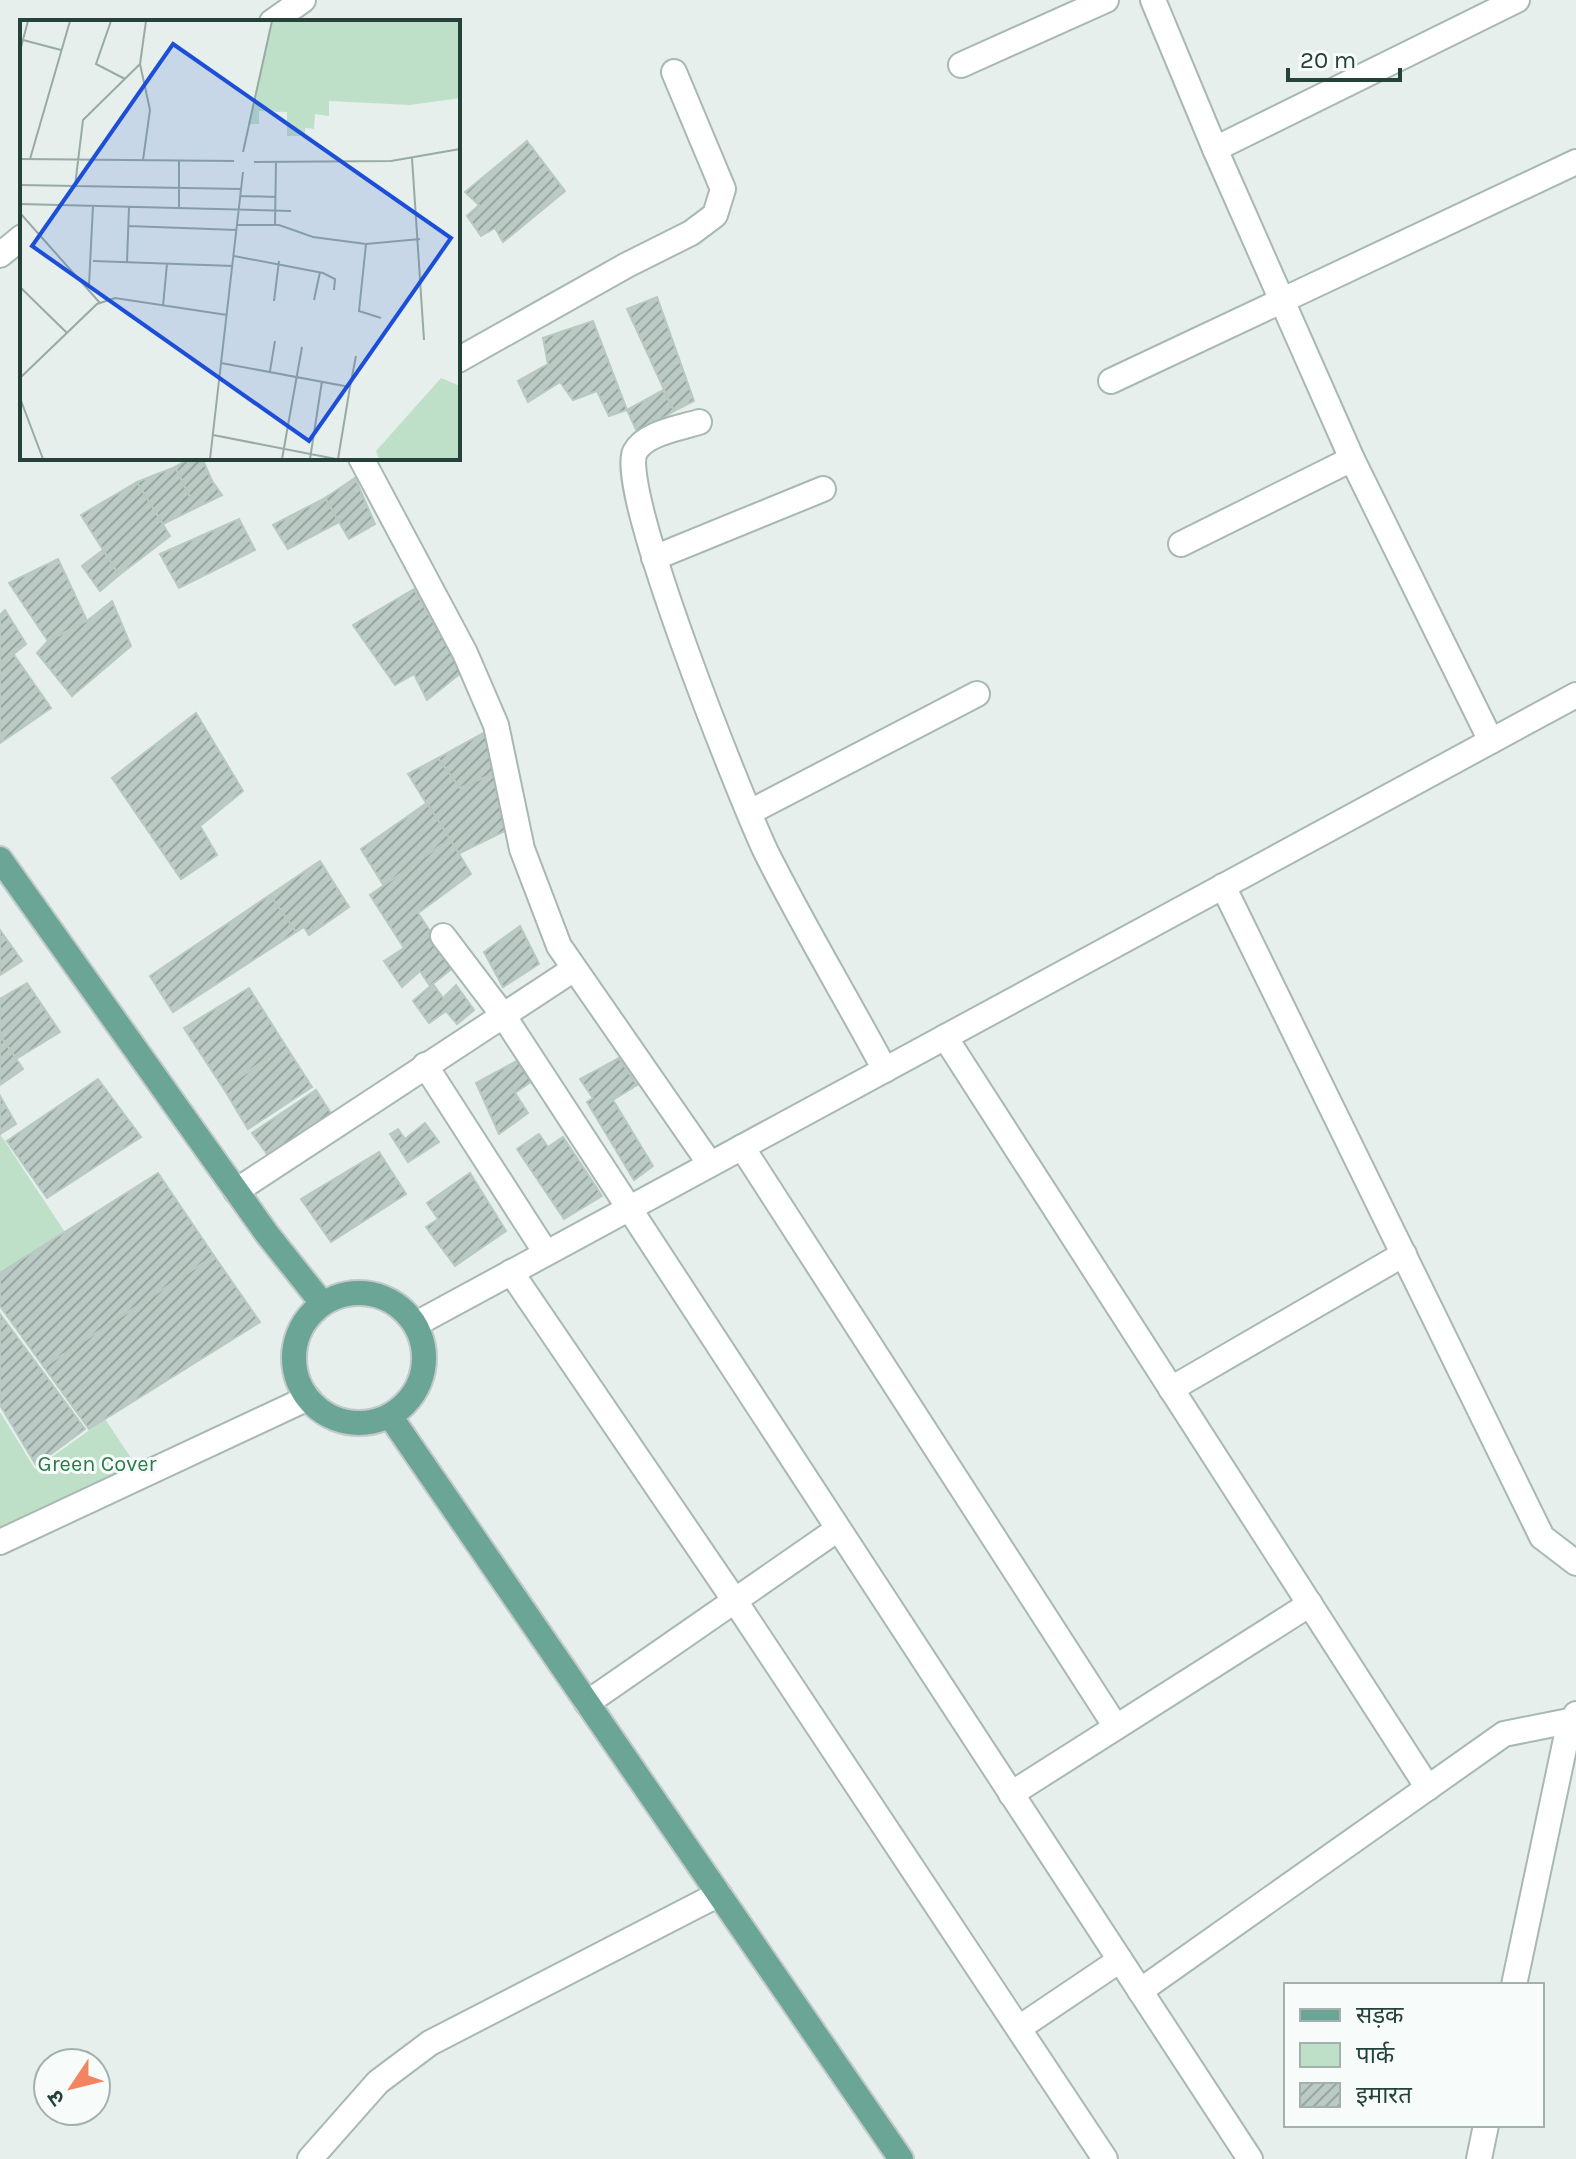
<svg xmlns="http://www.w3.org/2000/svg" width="1576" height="2159" font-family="Karla,'Noto Sans Devanagari',sans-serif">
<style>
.green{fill:#bfe0c8}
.building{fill:url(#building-hatch);stroke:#b8c9c2;stroke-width:2}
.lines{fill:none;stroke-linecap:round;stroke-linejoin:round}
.minor-casing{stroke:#a8b8b2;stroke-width:28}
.major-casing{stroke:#c2cac8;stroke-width:28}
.minor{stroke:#fff;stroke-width:24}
.major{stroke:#6aa596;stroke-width:24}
.labels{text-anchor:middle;stroke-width:6;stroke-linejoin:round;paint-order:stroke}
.park-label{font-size:22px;fill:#2d7a4b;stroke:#f7fbf9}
.inset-road{fill:none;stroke:#98aaa4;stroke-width:2}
.view{fill:#1d4ed8;fill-opacity:0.15;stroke:#1d4ed8;stroke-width:4}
.inset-edge{fill:none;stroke:#24423a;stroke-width:4}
</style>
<defs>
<pattern id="building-hatch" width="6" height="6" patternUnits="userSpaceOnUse" patternTransform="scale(2)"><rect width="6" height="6" fill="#bbcac4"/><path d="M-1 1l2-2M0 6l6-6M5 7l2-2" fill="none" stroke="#98a6a0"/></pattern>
</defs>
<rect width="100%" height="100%" fill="#e6efeb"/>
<!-- green -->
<g class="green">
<path d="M0,1134L65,1232L0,1274Z"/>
<path d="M0,1412L35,1469L105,1419L143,1476L0,1533Z"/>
</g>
<!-- building -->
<g class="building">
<path d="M527,141L565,191L503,242L495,228L481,236L467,216L479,205L465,192Z"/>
<path d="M657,297L694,401L674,411L627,309Z"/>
<path d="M593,321L627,410L609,416L597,391L573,400L560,382L528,402L518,381L548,364L543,338Z"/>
<path d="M663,390L674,411L638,434L627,410Z"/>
<path d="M191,458H202L212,481L190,497L175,467Z"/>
<path d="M175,467L190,497L212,481L222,495L163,524L137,482Z"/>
<path d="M355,478L375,524L349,539L325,498Z"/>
<path d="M137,482L170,536L119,575L81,515Z"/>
<path d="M325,498L339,522L288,549L273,525Z"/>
<path d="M239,519L255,550L179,588L160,554Z"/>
<path d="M103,550L119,575L100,591L82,566Z"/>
<path d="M58,559L87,621L48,641L9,583Z"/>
<path d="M414,589L462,672L427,700L414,674L395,685L353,625Z"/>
<path d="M112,601L131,646L72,696L37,653L48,641L87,621Z"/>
<path d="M5,610L26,644L0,665V615Z"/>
<path d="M14,655L51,708L0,743V665Z"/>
<path d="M196,713L243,791L200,826L217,855L181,879L112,778Z"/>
<path d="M487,731L497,772L460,788L438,758Z"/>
<path d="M438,758L460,788L497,772L513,827L458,854L408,774Z"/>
<path d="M427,803L450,839L384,886L361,849Z"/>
<path d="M450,839L471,874L418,913L454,967L430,986L420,971L402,987L384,961L404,948L370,895Z"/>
<path d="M320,861L349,907L309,935L304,927L296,932L270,895Z"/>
<path d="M270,895L296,932L173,1012L150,976Z"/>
<path d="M520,926L539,964L503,987L484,952Z"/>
<path d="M0,930L22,961L0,975Z"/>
<path d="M27,983L60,1032L16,1059L0,1035V999Z"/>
<path d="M433,984L443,998L456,985L474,1010L457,1024L446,1011L429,1023L413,1001Z"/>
<path d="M249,988L285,1045L224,1089L184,1028Z"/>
<path d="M0,1035L23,1069L0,1085Z"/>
<path d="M285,1045L312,1087L248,1129L224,1089Z"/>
<path d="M522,1058L536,1078L515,1093L528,1113L499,1134L476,1083Z"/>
<path d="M619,1058L637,1085L613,1100L653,1166L634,1180L587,1102L593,1098L580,1079Z"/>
<path d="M98,1079L141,1137L47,1198L7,1141Z"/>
<path d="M316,1090L332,1115L269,1157L252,1133Z"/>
<path d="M0,1096L16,1124L0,1134Z"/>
<path d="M425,1123L439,1142L408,1162L390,1134L398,1129L405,1139Z"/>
<path d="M539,1134L548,1147L563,1137L602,1196L564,1219L517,1149Z"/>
<path d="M379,1152L406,1194L331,1242L301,1199Z"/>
<path d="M158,1173L214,1256L44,1367L0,1306V1273Z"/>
<path d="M470,1173L506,1231L455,1266L426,1227L438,1219L427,1203Z"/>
<path d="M214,1256L260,1322L89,1429L44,1367Z"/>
<path d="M0,1314L85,1429L36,1465L0,1405Z"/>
</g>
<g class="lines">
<!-- minor casing -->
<g class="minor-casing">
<g id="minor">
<path d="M1153,0L1215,149L1352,459L1491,741"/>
<path d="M272,22L303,0"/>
<path d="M961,65L1106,0"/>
<path d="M1215,149L1517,0"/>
<path d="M0,255L22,237"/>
<path d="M458,360L627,265L691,233L715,215L723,189L674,72"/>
<path d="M1111,381L1576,162"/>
<path d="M699,422C680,428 645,433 635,452C617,490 742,801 766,852C803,926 846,997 885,1070"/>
<path d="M361,458L465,653L496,725L522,849L559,946L710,1164"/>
<path d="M1181,544L1352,459"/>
<path d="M654,558L823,489"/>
<path d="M750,812L977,694"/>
<path d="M1223,886L1542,1537L1576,1563"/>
<path d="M443,936L503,1015L1250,2159"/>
<path d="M945,1037L1428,1788"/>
<path d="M425,1065L546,1253"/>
<path d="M742,1147L1116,1727"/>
<path d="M236,1191L574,969"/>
<path d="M511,1272L735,1601L1105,2159"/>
<path d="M416,1324L1576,695"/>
<path d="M1171,1389L1404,1254"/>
<path d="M0,1542L308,1398"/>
<path d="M587,1703L838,1529"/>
<path d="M1011,1794L1310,1604"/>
<path d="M1514,1985L1566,1739L1576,1714"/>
<path d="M1140,1991L1504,1734L1574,1720"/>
<path d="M1019,2028L1120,1960"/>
<path d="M310,2159L378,2082L430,2043L719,1894"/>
<path d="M1479,2159L1486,2125"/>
</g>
</g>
<!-- major casing -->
<g class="major-casing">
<g id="major">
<path d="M0,859L267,1234L322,1303"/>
<circle cx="359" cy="1358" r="65"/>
<path d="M390,1416L901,2159"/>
</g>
</g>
<!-- minor -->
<use href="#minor" class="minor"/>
<!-- major -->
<use href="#major" class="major"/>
</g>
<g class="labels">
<!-- park labels -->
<g class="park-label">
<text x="97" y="1471">Green Cover</text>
</g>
</g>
<!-- overview -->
<g transform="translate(20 20)">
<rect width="440" height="440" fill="#e6efeb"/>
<path d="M252,1H440V78L390,85L309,81V96L295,94L294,109L285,108V116H267V92L239,91V104H228ZM421,358L440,366V439H359L356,431Z" fill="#bfe0c8"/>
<path class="inset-road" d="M91,1L76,44L105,59M3,20L41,30M0,31L8,1M223,132L252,1M392,138L404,320M0,139L214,141M10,139L50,1M123,140L130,90L120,44L126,1M234,142L371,141L440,129M0,165L221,169M55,166L63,100L120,44M221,176L256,177M0,184L271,191M159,188V140M0,193L80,283M217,205H259L293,217L346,224L400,219M255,205L256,141M108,206L217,210M346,224L339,291L361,298M214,236L303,253L315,259L314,270M73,241L213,246M107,242L109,187M69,265L73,186M0,267L47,313M294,280L300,252M254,281L259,241M143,286L147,244M201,343L330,367L336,336M250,351L255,321M0,358L77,284L95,278L207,295M0,378L23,439M193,415L316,439M190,439L223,152M262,439L282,327M290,439L302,361M318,439L330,367"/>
<path class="view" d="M153,24L431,218L289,421L12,226Z"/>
<rect width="440" height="440" class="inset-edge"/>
</g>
<!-- legend -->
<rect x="1284" y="1983" width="260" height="144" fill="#f7fbf9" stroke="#a3b1ad" stroke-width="2"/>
<rect x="1300" y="2009" width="40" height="12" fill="#6aa596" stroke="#a3b1ad" stroke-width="2"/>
<text x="1356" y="2023" font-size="24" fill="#24423a">सड़क</text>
<rect x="1300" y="2043" width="40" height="24" fill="#bfe0c8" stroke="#a3b1ad" stroke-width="2"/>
<text x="1356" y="2063" font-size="24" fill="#24423a">पार्क</text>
<rect x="1300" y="2083" width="40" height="24" fill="url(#building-hatch)" stroke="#a3b1ad" stroke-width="2"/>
<text x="1356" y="2103" font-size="24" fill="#24423a">इमारत</text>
<!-- north arrow -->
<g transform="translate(72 2087) rotate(235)"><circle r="38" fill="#f7fbf9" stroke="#a3b1ad" stroke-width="2"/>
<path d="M0-6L14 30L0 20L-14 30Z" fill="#f4845f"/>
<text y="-12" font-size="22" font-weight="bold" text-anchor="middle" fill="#24423a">उ</text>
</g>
<!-- scale -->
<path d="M1288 68v12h112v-12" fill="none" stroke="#24423a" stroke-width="4"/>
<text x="1300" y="68" font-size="24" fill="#24423a" stroke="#f7fbf9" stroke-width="6" paint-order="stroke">20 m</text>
</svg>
